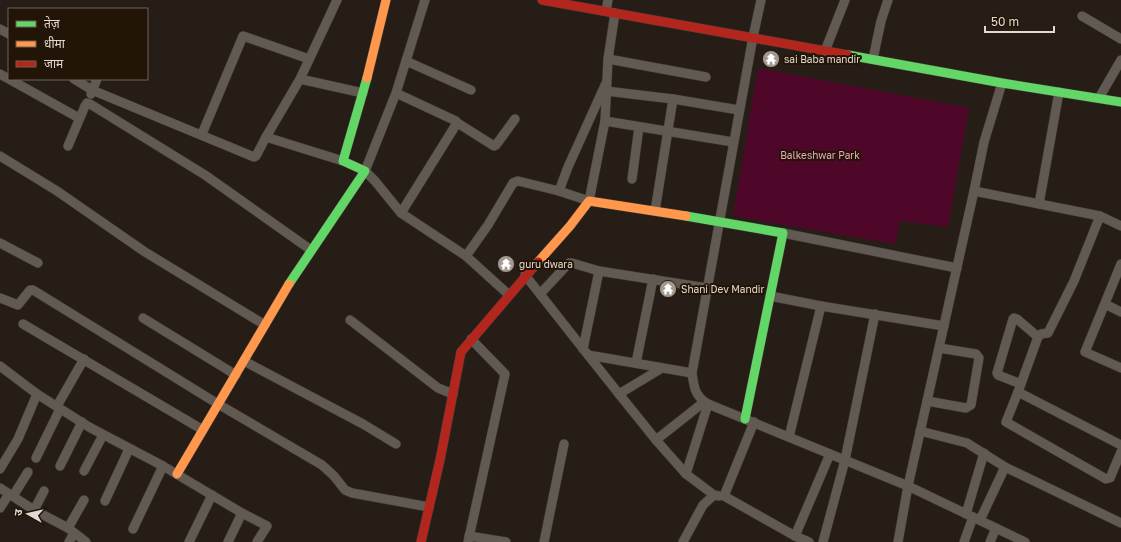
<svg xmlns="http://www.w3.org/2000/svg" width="1121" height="542" font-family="'Golos Text','Noto Sans Devanagari',sans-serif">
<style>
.green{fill:#4f0729}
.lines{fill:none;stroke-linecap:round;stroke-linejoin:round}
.street-casing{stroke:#413a34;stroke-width:10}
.fast-casing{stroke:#413a34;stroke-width:10}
.slow-casing{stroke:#413a34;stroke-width:10}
.jam-casing{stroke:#413a34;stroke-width:10}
.street{stroke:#605a53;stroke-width:9}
.fast{stroke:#63d668;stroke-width:9}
.slow{stroke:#ff974d;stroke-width:9}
.jam{stroke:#b3261e;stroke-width:9}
.labels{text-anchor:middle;stroke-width:4;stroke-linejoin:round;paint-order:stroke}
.poi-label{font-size:10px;fill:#e3d9d0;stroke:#221507;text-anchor:start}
.park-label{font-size:10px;fill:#f0a5be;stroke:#221507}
</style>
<rect width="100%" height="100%" fill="#261e16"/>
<!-- green -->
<path class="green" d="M758,68L969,108L948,227L900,221L895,244L733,216Z"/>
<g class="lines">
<!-- street casing -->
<g class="street-casing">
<g id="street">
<path d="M337,0L300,79L266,137L343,161"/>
<path d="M761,0L753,37L692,373C694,388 695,396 708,404L908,486L1025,542"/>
<path d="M606,11L608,0"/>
<path d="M1082,16L1121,39"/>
<path d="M0,29L9,34"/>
<path d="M825,51L845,0"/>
<path d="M608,59L706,77"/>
<path d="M873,59L881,21L888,0"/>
<path d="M406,61L471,90"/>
<path d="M0,74L79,118"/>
<path d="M74,79L92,90L254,157L256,156L266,137"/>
<path d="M300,79L363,93"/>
<path d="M606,83L568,167L559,191L589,201L605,121L608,59L615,13"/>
<path d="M606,91L673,99L739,110"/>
<path d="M396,93L456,121L457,123L401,213L375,181L365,171L396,93L425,0"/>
<path d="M91,94L97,79"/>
<path d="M1099,98L1121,60"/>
<path d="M605,121L733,142"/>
<path d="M456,122L494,146L496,145L515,119"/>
<path d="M202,134L243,36L309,59"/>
<path d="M68,146L85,106L87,103L90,104L205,175L311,250"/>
<path d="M0,156L57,191L145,252L265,325"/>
<path d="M632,179L639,127"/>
<path d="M974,191L1100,216L1121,226"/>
<path d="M1039,204L1059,92"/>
<path d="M655,211L673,99"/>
<path d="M401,213L466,256L509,295"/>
<path d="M1100,216L1074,281L1048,333L1041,334L1038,337L1018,392L1006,422L1106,479L1110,478L1121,452"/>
<path d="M783,233L957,268"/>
<path d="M0,243L38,263"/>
<path d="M466,256L488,225L513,183L518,181L559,191"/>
<path d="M1121,264L1085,352L1121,368"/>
<path d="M599,271L707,288"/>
<path d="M525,275L588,355L692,373"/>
<path d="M540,294L569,263H572L599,271L583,349"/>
<path d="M770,296L821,306L789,437"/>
<path d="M0,298L18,305L30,290H33L218,404L322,465L334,476L345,490L352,493L429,507"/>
<path d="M1105,304L1121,312"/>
<path d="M821,306L944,326"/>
<path d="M143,318L236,375"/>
<path d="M350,320L438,388L453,394"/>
<path d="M23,324L203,430"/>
<path d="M588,355L619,394L662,368"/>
<path d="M244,361L363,424L396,444"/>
<path d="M636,363L653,279"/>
<path d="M0,366L37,394L89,427L163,466L242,513L267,526L257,542"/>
<path d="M1021,384L998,375L997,373L1013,319L1014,318L1017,319L1038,337"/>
<path d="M1018,392L1121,445"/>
<path d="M619,394L656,440L704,402"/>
<path d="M927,401L966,408L971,405L979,358L976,354L939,348"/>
<path d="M57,406L84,359"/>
<path d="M754,422L724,496L795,536"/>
<path d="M920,431L967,443L1005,467L1121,523"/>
<path d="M656,440L686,474L708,404"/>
<path d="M36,458L60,409"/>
<path d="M60,466L82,422"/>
<path d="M0,469L18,439L37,394"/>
<path d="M84,471L103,435"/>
<path d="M686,474L714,495L719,496"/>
<path d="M0,488L34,510L68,528L86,542"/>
<path d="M13,496L28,472"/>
<path d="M105,501L129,449"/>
<path d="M0,508L9,494"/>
<path d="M34,510L44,491"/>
<path d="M966,514L984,453"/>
<path d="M980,520L1005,467"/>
<path d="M68,528L84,500"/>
<path d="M133,529L163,466"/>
<path d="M469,536L506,542"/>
<path d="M69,542L74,533"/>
<path d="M189,542L212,495"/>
<path d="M228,542L242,513"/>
<path d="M468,542L505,374L471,339"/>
<path d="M544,542L564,444"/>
<path d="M683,542L703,505L714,495"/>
<path d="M809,542L795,536L830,454"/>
<path d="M823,542L845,460L875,314"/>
<path d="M898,542L908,486L974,191L984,142L1002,83"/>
<path d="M964,542L973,517"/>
<path d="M990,542L996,528"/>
</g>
</g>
<!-- fast casing -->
<g class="fast-casing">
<g id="fast">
<path d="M848,55L1002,83L1121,102"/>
<path d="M686,216L783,233L745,419"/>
<path d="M289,284L365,171L343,161L367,78"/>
</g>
</g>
<!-- slow casing -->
<g class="slow-casing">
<g id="slow">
<path d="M367,78L386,0"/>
<path d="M538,262L570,226L589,201L686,216"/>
<path d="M177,474L289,284"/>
</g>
</g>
<!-- jam casing -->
<g class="jam-casing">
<g id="jam">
<path d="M542,0L848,55"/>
<path d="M421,542L440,460L461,352L538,262"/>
</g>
</g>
<!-- street -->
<use href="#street" class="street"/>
<!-- fast -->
<use href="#fast" class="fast"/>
<!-- slow -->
<use href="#slow" class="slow"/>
<!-- jam -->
<use href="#jam" class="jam"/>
</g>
<!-- icons -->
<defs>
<g id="temple-disc" transform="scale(0.9)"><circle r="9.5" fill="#a1988f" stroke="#221507"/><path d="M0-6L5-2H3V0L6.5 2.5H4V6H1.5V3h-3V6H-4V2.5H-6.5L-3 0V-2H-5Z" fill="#fff"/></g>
</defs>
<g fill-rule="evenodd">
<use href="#temple-disc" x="771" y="59"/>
<use href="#temple-disc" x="506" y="264"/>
<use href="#temple-disc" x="668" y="289"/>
</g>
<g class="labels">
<!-- poi labels -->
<g class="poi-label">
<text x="784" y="63">sai Baba mandir</text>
<text x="519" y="268">guru dwara</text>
<text x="681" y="293">Shani Dev Mandir</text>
</g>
<!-- park labels -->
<g class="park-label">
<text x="820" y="159">Balkeshwar Park</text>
</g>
</g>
<!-- legend -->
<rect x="8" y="8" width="140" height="72" fill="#221507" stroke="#6f6357"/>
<rect x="16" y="21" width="20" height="6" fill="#63d668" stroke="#6f6357"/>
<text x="44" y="28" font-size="12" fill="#e3d9d0">तेज़</text>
<rect x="16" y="41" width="20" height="6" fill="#ff974d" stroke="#6f6357"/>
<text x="44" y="48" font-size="12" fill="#e3d9d0">धीमा</text>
<rect x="16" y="61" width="20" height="6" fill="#b3261e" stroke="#6f6357"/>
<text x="44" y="68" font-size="12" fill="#e3d9d0">जाम</text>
<!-- north arrow -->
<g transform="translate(28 514) rotate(278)" stroke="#221507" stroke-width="3" paint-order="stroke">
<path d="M0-3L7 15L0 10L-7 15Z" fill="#e3d9d0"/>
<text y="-6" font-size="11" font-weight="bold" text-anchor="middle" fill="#e3d9d0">उ</text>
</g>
<!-- scale -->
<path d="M985 26v6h69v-6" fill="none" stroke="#e3d9d0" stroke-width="2"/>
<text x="991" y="26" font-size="12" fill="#e3d9d0" stroke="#221507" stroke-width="3" paint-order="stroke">50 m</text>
</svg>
